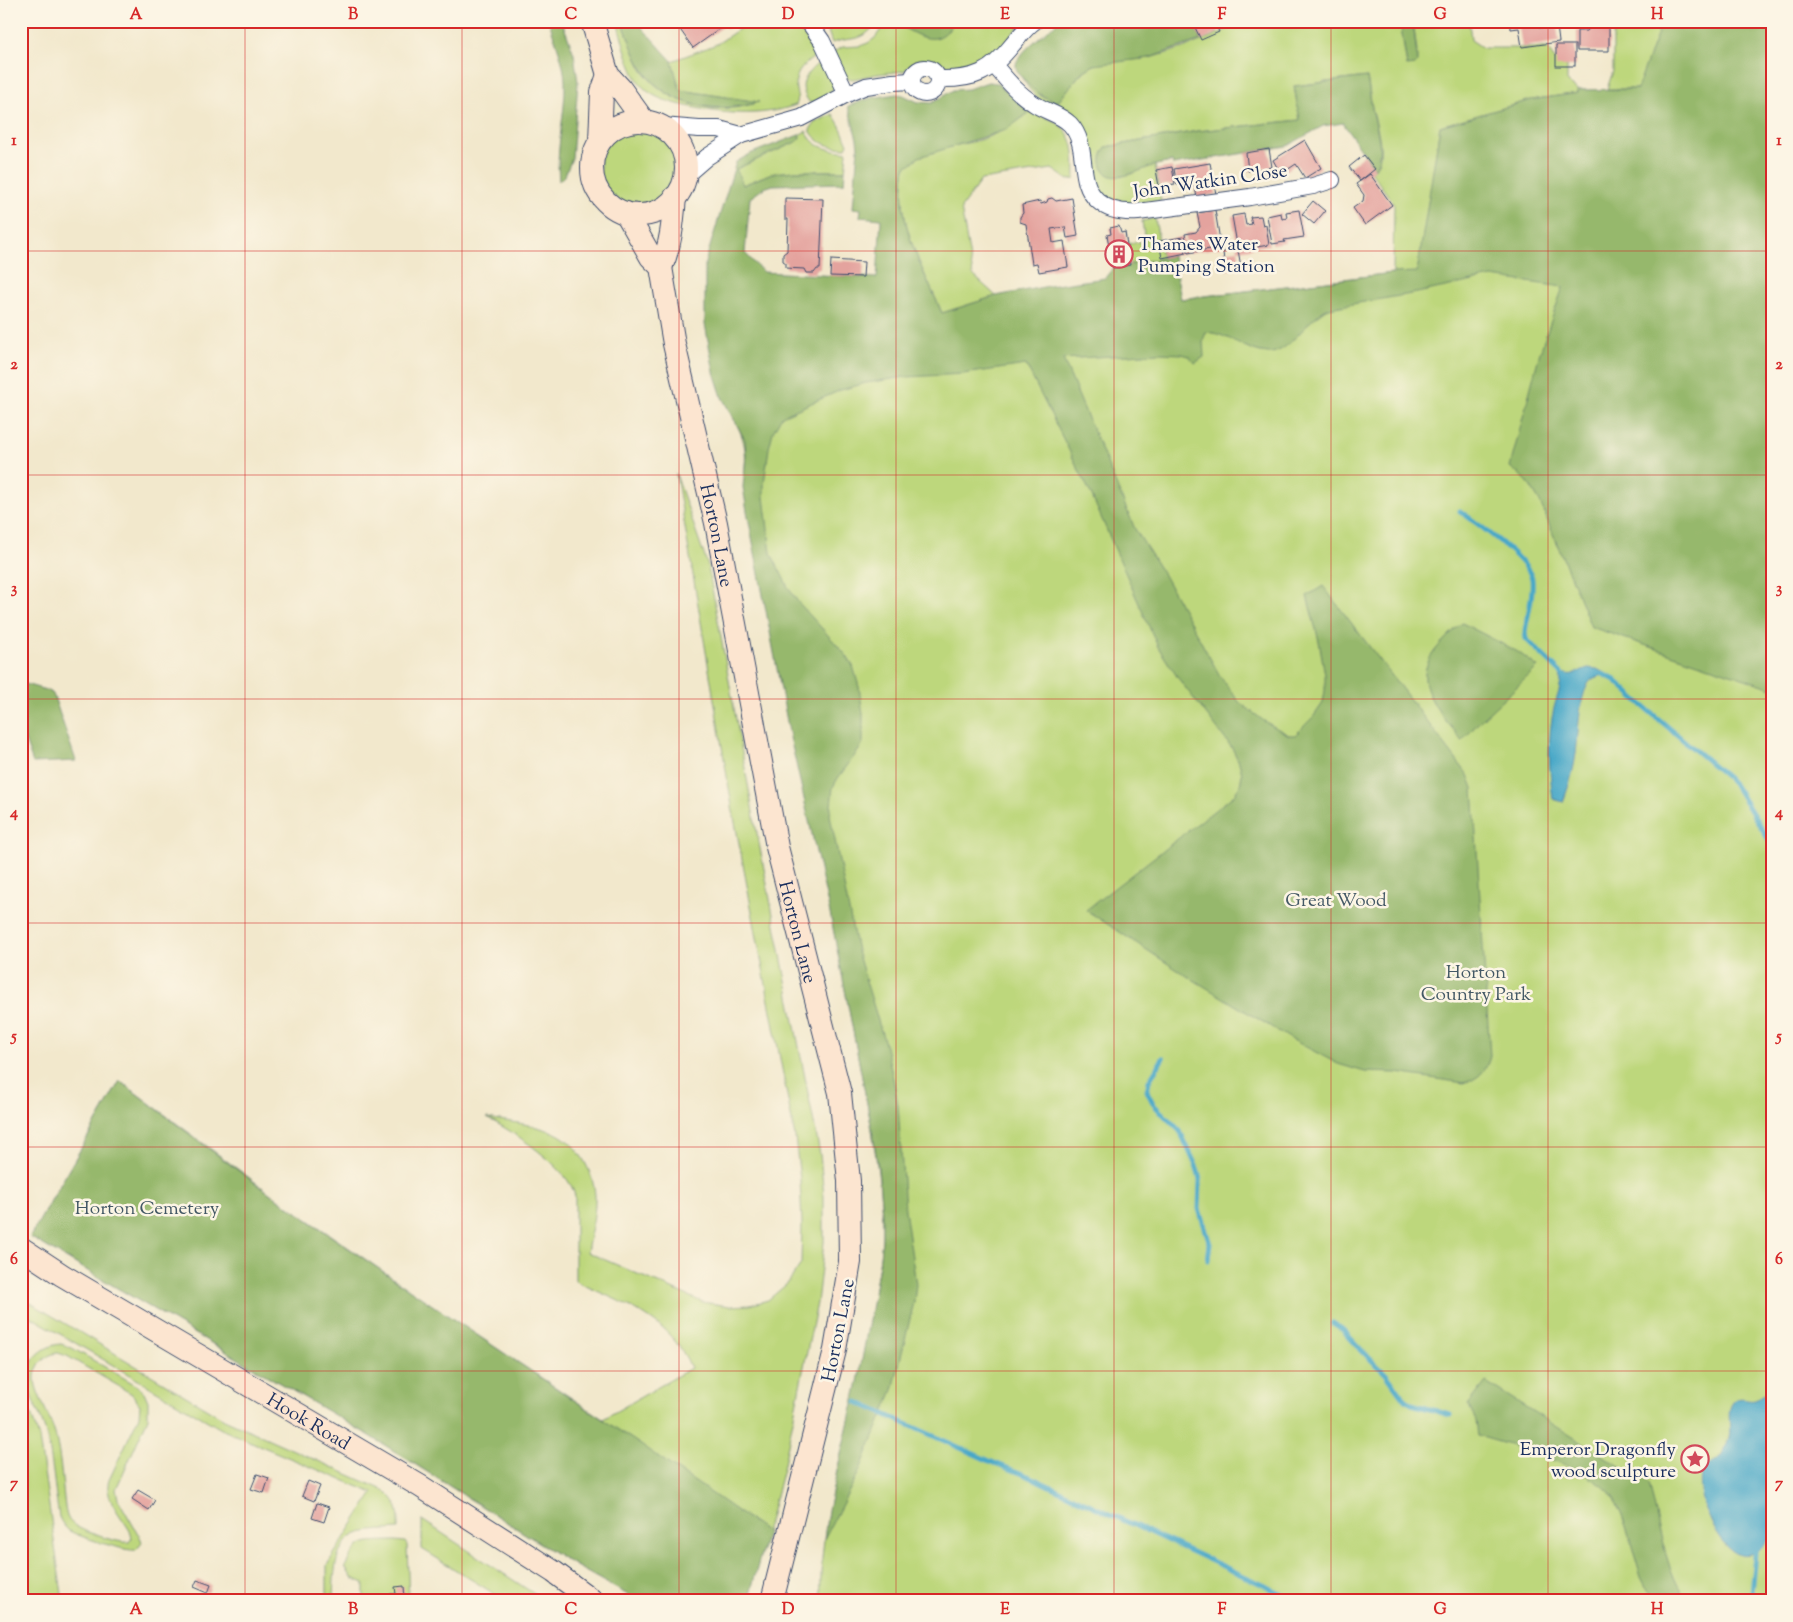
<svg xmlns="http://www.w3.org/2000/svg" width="1793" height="1622" font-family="'Sorts Mill Goudy',serif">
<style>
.green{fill:#bdd77c;stroke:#6c836d;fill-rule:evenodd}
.forest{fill:#96b86c;stroke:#587465}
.water{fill:#49a8c8;stroke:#326c93}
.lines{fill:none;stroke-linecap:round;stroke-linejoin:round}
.stream{stroke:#49a8c8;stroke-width:5}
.building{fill:#e4a39e}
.street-casing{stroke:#3b4b6e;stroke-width:18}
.secondary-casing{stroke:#3b4b6e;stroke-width:24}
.street{stroke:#fff;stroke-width:16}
.secondary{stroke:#fce5d0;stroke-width:22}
.grid{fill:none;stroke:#d62828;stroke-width:1;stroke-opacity:0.55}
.labels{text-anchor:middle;stroke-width:5;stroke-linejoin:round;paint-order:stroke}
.street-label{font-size:19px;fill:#1b2f5e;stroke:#fcf5e5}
.poi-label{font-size:19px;fill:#1b2f5e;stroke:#fcf5e5;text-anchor:start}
.park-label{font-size:19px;fill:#445966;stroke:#fcf5e5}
.neatline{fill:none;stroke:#d62828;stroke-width:2}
.grid-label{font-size:16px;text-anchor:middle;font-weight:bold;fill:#d62828}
</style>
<rect width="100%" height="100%" fill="#fcf5e5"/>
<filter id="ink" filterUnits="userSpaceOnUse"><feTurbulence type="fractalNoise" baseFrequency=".02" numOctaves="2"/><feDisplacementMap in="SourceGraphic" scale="10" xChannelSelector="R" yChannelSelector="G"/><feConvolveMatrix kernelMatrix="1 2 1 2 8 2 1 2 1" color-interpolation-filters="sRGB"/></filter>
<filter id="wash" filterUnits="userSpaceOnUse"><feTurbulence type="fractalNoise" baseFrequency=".0096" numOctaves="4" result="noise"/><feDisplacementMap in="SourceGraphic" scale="20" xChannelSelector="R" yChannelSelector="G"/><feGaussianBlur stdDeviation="1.12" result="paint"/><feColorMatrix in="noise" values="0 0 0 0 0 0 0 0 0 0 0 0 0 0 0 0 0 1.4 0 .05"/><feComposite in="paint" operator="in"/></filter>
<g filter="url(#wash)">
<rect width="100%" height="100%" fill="#f2e8cc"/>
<!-- green -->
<g class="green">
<path d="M617,21H622C629,37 634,56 643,71C667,106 720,117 758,102L679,90L672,61L717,44L745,25L742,21H801L821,52C808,62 793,70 796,90C797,96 799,99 796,105C759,118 720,114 682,105C669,102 654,98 644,88C630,75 623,40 617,21Z"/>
<path d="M831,21H878C860,45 856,35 832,43L828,31Z"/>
<path d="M887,21H892L922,37L948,31L954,21H1023L1003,46L988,59L969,67L949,69L930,60L923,59L916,60L904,71L878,74L853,79L847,78L833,52L843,47L860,46L868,43L875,38Z"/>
<path d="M1243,21H1400L1407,66L1417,52L1413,21H1469L1471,40L1483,48H1548L1554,59L1567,66V82L1578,90V93L1531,100L1440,126L1434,168L1637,89H1607L1613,71V24L1619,21H1772V1601H821C818,1527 842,1456 858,1384C864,1359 867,1332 872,1306C875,1284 881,1261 882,1238C883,1202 877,1165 872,1129L745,467C748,437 735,422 722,397L1180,299L1393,273L1394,204L1371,172C1389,159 1376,126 1372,108C1370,98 1369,87 1367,77L1294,86L1300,120L1198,131L1106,147L1120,177L1155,165L1161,201L1133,206L1112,203L1095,188L1088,146L1030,90L1020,75L1041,96L1058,102C1068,90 1077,74 1092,66C1106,58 1132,62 1149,58C1180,51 1215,36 1243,21Z"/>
<path d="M825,58L835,85C831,95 820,101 810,103C794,83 809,70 825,58Z"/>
<path d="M1030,112C1040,116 1055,119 1062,127C1077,140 1074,161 1075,179L1068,180L1052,169L981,180L961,208L973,275L996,296L942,313C922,266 894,222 905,168C922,149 952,147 976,141C996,135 1014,125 1030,112Z"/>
<path d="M833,114L840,126L848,144L846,148C830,147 817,144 810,130L814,123Z"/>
<circle cx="639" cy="167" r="39"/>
<path d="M806,131C815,150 830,149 847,152L845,171H795L772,173L743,185L736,169L798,141L800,137L799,135Z"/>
<path d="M1155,218L1162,258L1130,265L1127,244L1145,241L1142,221Z"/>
<path d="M676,474L708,566L755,823L820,1154L824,1197V1242L817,1303L783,1469L748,1601H639L576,1566L372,1437L30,1237L120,1081L271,1194L423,1299L603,1419L691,1368C670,1317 621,1303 575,1281V1196C570,1168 511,1130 487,1118C509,1122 534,1124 555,1133C578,1143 593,1171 595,1195C596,1214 590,1234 587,1252L702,1302L729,1306L750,1305L768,1300L788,1283L801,1264L802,1224L800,1179L795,1137L733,812Z"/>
<path d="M21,1297L224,1419L381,1489C398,1499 399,1511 399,1529C387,1530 372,1530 360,1533C333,1541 334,1578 333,1601H327V1565L373,1493L223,1430L21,1311Z"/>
<path d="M61,1344L72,1348L136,1385L144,1392L148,1401V1418L116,1489L118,1499L141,1539L142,1543L136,1550C127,1552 76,1536 68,1530C64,1526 61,1522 59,1517C54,1488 53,1458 45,1430C41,1416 27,1392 27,1379C27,1360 44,1345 61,1344ZM58,1353L67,1356L132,1394L140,1405L139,1416L109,1480C103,1497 122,1517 130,1531L132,1538L129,1542C120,1544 80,1531 73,1524C67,1520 66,1513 65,1507C62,1483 61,1457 55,1434C51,1418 36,1394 35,1380C34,1367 45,1354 58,1353Z"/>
<path d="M21,1391L29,1408L39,1438L63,1601H21Z"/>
<path d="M422,1520L545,1601H506L422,1549Z"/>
<path d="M395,1541L405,1542L407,1545L409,1601H364V1583L352,1578L345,1567C359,1538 365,1542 395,1541Z"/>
</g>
<!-- forest -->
<g class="forest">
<path d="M549,21H562L574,54L578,82L572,158L565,175L559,181C555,147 566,115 565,81C564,61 555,41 549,21Z"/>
<path d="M622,21H636L672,61L680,90L759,102C719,114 669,108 644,71C634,56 629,38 622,21Z"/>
<path d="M892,21H954C938,53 914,33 892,21Z"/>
<path d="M1059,21H1192L1201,40L1149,58L1094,65L1081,73L1058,102C1044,98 1035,93 1026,82C1022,77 1015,71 1016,65C1016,54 1050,29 1059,21Z"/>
<path d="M1400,21H1413L1417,57V62L1415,65L1407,66Z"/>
<path d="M1662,21H1772V688L1591,627L1540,502L1527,481L1510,467L1540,352L1563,287L1492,277L1417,293L1329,308C1308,316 1289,355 1268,353C1246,352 1228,333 1206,332L1203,341L1204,357L1195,363L1189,356L1182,354L1159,353L1063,359L1135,529L1164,575L1220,676L1239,702L1264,721L1289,735H1295L1314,716L1323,703L1325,691V675L1319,641L1307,596L1323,586L1468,775L1473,788L1490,1056C1487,1070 1479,1079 1464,1083L1397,1073L1365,1072L1338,1064L1291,1039L1179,971L1086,910L1233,796L1240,786L1242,774L1239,762L1232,748L1178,678L1158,647L1090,492L1026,365L963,374L906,377L866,383L841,390L782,416L773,432L769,448L764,483V497L771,553L788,587L798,602L846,655L853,666L859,687L863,714V742L859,750L838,778L833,787L830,815L857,951L886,1047L894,1083L898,1105L905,1210L916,1284L914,1302L893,1390L860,1470L824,1539L828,1510L858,1382L879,1265L882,1240V1214L878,1167L872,1129L846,995L831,918L790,737L747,511L743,487L746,456L745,440L722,397L714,372L705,324V263L736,162L752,153L799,135L800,137L798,141L736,169L743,185L772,173L795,171H845L844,183L773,185L764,188L750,198L745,253L763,272L877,278L881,219L860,217L861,209L853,208L858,148L857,139L848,106L871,98L897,94L903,95L918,102L932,103L953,90L968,89L988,82L997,83L1030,112L1006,130L919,157L905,168C894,222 922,266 942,313L996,296L1049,286L1105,278L1113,268L1173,256L1181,299L1393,273L1417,272L1440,126L1531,100L1578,93V90L1637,89Z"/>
<path d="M1367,77C1369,87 1370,98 1372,108C1376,128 1385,149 1375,169L1343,123L1323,126L1287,146L1173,165L1172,162C1167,163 1161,164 1156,165C1143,168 1111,187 1103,169C1099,161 1101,154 1106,147L1198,131L1300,120L1294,86Z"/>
<path d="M1462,623L1518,652L1538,667L1480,721L1462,741C1457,733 1451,727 1445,720C1410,674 1424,658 1462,623Z"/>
<path d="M21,683L46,690L53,694L76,761L33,763L21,729Z"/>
<path d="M120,1081C170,1119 220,1158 272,1195C435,1310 604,1417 767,1532L748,1601H639L576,1566L372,1437L30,1237Z"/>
<path d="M1486,1382L1611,1461L1649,1482C1656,1512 1667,1581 1689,1601H1660L1646,1587L1641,1577C1634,1555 1625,1517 1613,1497C1596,1469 1510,1445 1478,1436L1476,1421L1468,1405Z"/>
</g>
<!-- water -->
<g class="water">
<path d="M1588,668L1597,669L1608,675C1601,675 1592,677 1588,684C1578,702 1579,733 1576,753C1574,770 1569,786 1563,802L1553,799C1549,769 1547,738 1554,708C1557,695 1564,683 1559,670C1572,679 1575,672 1588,668Z"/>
<path d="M1772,1389V1535C1767,1541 1762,1551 1754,1554C1723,1567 1696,1499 1701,1476C1703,1467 1713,1464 1719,1458C1724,1452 1727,1445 1729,1438C1732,1427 1725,1410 1734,1401C1740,1395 1748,1401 1755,1399C1761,1397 1767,1392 1772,1389Z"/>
</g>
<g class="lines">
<!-- stream -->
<g class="stream">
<path d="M1460,511C1476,523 1529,560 1532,579C1534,596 1527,616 1525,632L1526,639L1563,675"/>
<path d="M1603,674L1615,680L1642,705L1728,778L1736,787L1772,845"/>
<path d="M1163,1058L1149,1081L1147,1091L1154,1105L1180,1131L1197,1168L1200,1180L1199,1209L1210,1244L1208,1260"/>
<path d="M1333,1323L1342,1329L1365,1354L1386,1374L1405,1400L1412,1404L1450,1415"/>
<path d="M857,1402L992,1462L1028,1476L1298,1601"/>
<path d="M1750,1601L1756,1547"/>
</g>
</g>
<g id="blocks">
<!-- building -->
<g class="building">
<path d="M674,21L700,23L738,21L727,29L724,26L693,48Z"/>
<path d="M1192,21H1214L1219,32L1201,40Z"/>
<path d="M1510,21H1538L1539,28L1557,26L1559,42L1522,47L1519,28L1511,29Z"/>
<path d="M1591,21H1609V51H1577V31H1587L1591,27Z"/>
<rect x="1556" y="45" width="19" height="21"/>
<path d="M1305,140L1321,168L1305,178L1296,164L1281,174L1273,160Z"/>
<path d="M1269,149L1272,167L1248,171L1246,153Z"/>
<path d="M1364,155L1375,169L1360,181L1349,167Z"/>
<path d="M1210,163L1216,194L1197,198L1195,187L1190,183L1177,185L1174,169Z"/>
<path d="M1172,167L1175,184L1159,186L1156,170Z"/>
<path d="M1370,174L1392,205L1365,225L1353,208L1363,201L1364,195L1356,184Z"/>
<path d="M785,198L823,199L820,269H817L814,273H806L804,269L786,268V263L783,261V254L787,251L788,219H785Z"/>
<path d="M1052,198L1056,201L1072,198L1078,236L1067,238L1065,227L1051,229L1053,243L1064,241L1068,267L1039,272L1037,263L1032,264L1026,224L1020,222V217L1023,213L1022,205L1040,201L1041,204L1047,202L1048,199Z"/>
<path d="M1313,201L1325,211L1314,224L1302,214Z"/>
<path d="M1215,210L1221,247L1188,253L1185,234L1196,232L1200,227L1197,213Z"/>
<path d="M1299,210L1304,237L1284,240L1285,242L1272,244L1267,216L1281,213L1282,219L1287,218L1286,212Z"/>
<path d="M1244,214L1246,225L1252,224L1250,217L1261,216L1263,226L1266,225L1269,245L1238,250L1241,267L1225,270L1223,252L1238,250L1232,216Z"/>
<path d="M1119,226L1121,233L1125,232L1130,265L1113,268L1107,235L1111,234L1110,228Z"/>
<path d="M1183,237L1186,253L1162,258L1159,241Z"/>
<path d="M831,260L864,262L863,277L830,276Z"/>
<path d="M257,1474L269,1478L264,1493L251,1489Z"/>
<path d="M308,1481L320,1486L314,1501L302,1496Z"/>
<path d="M138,1490L155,1500L149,1510L132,1499Z"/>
<path d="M317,1503L329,1507L324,1522L312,1518Z"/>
<path d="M197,1580L211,1585L208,1593L194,1587Z"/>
<path d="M404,1586L405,1601H390V1594H396L395,1587Z"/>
</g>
</g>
</g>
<g filter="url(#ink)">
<use href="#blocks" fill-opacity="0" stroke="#3b4b6e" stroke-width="1"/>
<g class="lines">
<!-- street casing -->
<g class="street-casing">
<g id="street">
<path d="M808,21L822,41L847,94"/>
<path d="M994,65C1006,79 1018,94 1033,103C1044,111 1060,114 1070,124C1091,147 1075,181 1098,201C1109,211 1124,213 1138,212L1250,197L1313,186L1332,180"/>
<circle cx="925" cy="81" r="13"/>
<path d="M938,79C975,80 990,73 1013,44C1020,36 1026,27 1035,21"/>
<path d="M662,126L699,129H719L741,135"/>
<path d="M685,176L707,157L741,135L801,118L847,94L866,86L893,82L912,81"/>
</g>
</g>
<!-- secondary casing -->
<g class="secondary-casing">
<g id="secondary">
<path d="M592,21L608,75L620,88L643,120"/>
<circle cx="639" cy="168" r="47"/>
<path d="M600,141L602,92L608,75"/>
<path id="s1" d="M626,213L651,257L661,267L674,344L716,523L777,847L840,1093L849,1181L850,1262L835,1350L772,1601"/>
<path d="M661,267C671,246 673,221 675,197"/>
<path id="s2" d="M21,1248L62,1275L420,1486L554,1572L593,1601"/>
</g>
</g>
<!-- street -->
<use href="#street" class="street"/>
<!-- secondary -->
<use href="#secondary" class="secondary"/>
</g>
</g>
<!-- grid -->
<path class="grid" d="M245,21V1601M462,21V1601M679,21V1601M896,21V1601M1114,21V1601M1331,21V1601M1548,21V1601M21,251H1772M21,475H1772M21,699H1772M21,923H1772M21,1147H1772M21,1371H1772"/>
<!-- icons -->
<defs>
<g id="building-ring" transform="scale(1.4375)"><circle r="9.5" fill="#fcf5e5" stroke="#d1495b" stroke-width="1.5"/><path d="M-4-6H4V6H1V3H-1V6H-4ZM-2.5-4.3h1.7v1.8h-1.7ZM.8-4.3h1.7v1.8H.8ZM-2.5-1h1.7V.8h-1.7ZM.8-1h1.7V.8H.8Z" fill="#d1495b"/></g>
<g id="sight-ring" transform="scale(1.4375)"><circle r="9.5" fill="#fcf5e5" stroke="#d1495b" stroke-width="1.5"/><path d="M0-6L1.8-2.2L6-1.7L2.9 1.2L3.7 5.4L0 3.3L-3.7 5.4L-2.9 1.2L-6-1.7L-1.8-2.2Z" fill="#d1495b"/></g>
</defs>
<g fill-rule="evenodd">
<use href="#building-ring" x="1119" y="254"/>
<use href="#sight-ring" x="1695" y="1459"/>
</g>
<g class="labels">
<!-- street labels -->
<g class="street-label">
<text transform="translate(1210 180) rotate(-8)" y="7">John Watkin Close</text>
<text dy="7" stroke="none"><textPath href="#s1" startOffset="339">Horton Lane</textPath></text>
<text dy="7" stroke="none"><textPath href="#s1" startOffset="744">Horton Lane</textPath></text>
<text transform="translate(837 1330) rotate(-79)" y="7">Horton Lane</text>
<text dy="7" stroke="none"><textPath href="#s2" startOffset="336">Hook Road</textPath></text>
</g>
<!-- poi labels -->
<g class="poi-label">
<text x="1138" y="250">Thames Water<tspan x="1138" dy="22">Pumping Station</tspan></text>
<text x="1676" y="1455" text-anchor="end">Emperor Dragonfly<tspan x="1676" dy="22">wood sculpture</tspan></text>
</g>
<!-- park labels -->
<g class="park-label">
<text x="1336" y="906">Great Wood</text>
<text x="1476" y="978">Horton<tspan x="1476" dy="22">Country Park</tspan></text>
<text x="147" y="1214">Horton Cemetery</text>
</g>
</g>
<!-- margin -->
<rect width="1793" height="1622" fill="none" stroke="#fcf5e5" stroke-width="55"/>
<rect x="28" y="28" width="1738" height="1566" class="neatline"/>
<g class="grid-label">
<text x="136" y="19">A</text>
<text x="353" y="19">B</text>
<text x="571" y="19">C</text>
<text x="788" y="19">D</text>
<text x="1005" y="19">E</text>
<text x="1222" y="19">F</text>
<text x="1440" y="19">G</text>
<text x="1657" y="19">H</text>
<text x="14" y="145">1</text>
<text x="1779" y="145">1</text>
<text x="14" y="369">2</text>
<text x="1779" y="369">2</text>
<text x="14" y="593">3</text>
<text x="1779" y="593">3</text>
<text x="14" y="817">4</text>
<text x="1779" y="817">4</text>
<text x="14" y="1041">5</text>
<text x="1779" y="1041">5</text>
<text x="14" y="1264">6</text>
<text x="1779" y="1264">6</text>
<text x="14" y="1488">7</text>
<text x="1779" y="1488">7</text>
<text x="136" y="1614">A</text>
<text x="353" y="1614">B</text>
<text x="571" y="1614">C</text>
<text x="788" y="1614">D</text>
<text x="1005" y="1614">E</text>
<text x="1222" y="1614">F</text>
<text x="1440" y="1614">G</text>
<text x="1657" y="1614">H</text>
</g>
</svg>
